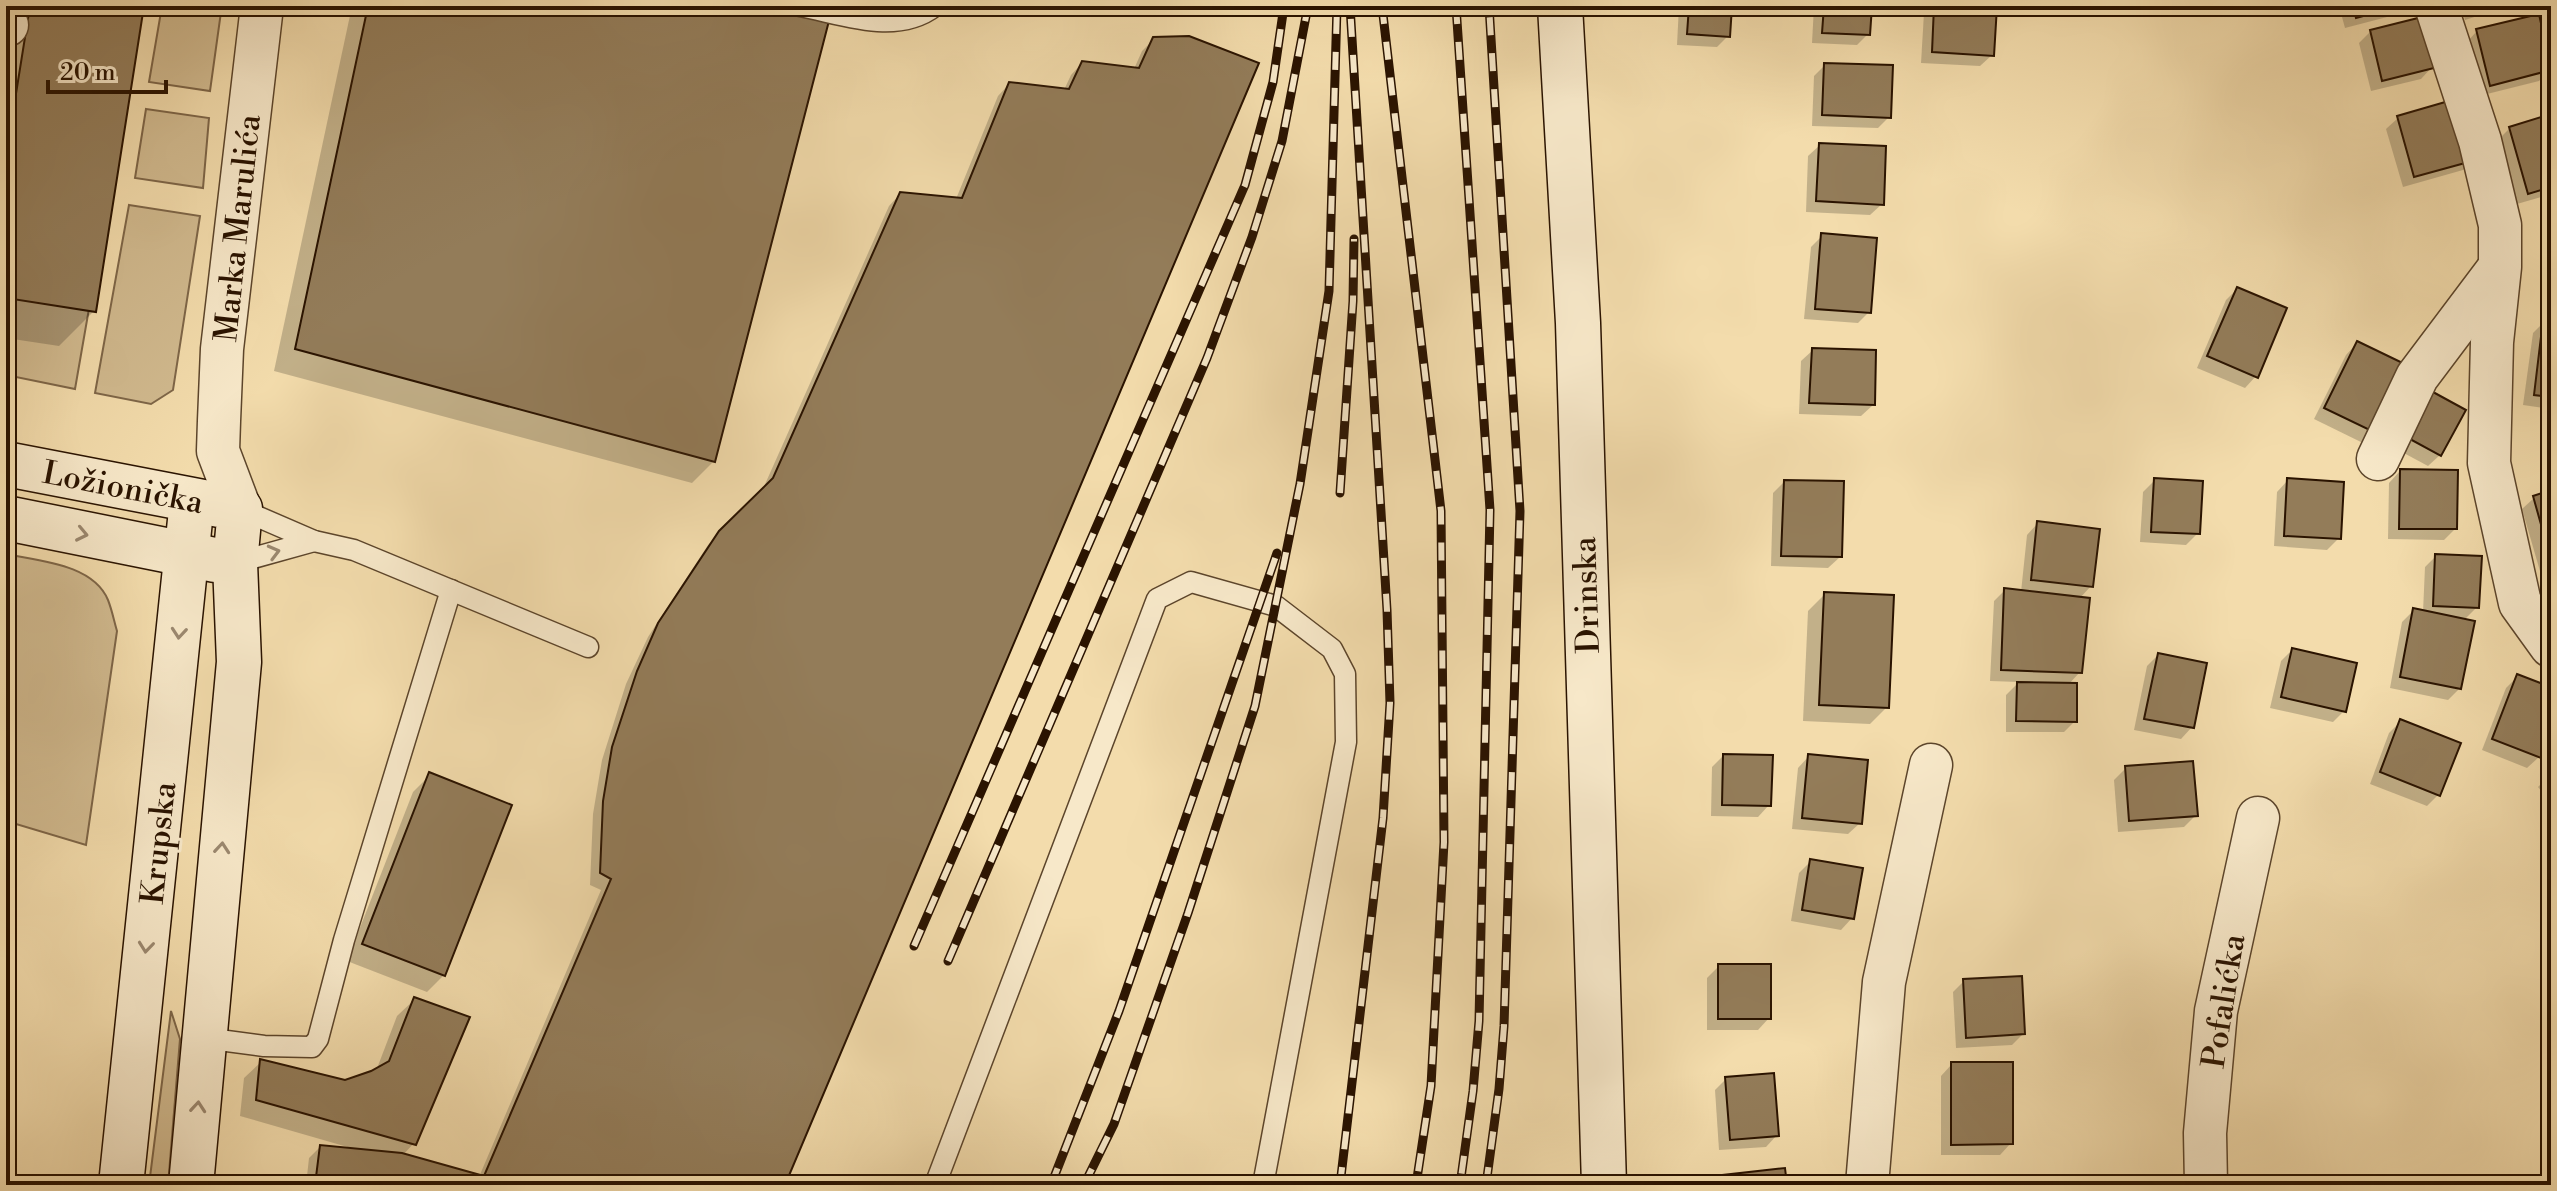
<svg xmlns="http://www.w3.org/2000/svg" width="2557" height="1191" font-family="'Libre Bodoni',serif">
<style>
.green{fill:#d1ba8f;stroke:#7e6648;stroke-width:2}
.shadow{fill:#0003}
.building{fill:#937c59;stroke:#2a1300;stroke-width:2}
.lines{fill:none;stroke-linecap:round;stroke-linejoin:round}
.lane-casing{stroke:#5c452b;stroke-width:23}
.street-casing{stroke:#5c452b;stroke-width:45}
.secondary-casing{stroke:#2a1300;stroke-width:47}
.lane{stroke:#f7e8c9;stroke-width:20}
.street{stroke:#f7e8c9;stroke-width:42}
.secondary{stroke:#f7e8c9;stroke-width:44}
.rail-casing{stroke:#2a1300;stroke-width:9}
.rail{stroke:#f7e8c9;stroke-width:6;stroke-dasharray:18;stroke-linecap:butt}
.oneway{stroke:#9b886f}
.labels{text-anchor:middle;stroke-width:6;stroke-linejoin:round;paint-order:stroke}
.street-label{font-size:32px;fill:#2a1300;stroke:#f7e8c9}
</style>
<rect width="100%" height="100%" fill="#f3dcac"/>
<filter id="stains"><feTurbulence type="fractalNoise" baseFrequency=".0025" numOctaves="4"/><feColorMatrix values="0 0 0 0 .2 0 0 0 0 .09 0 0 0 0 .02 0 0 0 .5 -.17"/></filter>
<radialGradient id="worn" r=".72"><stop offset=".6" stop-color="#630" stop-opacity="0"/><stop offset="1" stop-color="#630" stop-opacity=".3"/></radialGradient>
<!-- green -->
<g class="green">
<path d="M162,6L221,12L210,91L149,82Z"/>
<path d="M146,109L209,118L203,188L135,178Z"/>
<path d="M129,205L200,216L173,390L151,404L95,393Z"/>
<path d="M6,274L94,280L75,389L6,375Z"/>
<path d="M6,554C39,561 93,564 108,600C112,610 114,621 117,631L86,845L6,821Z"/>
<path d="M171,1011L180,1039L168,1185H149Z"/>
</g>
<!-- shadow -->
<g class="shadow">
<path d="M6,6H142L94,311L59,346L6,338Z"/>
<path d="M352,6H769L714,461L692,483L274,371Z"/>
<path d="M1679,6H1730L1728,36L1717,47L1677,45Z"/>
<path d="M1814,6H1870L1868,34L1857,45L1812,43Z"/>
<path d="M1930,6H1995L1992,55L1980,66L1921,63L1924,13Z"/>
<path d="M2339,6H2414L2410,11L2345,28Z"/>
<path d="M2461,6H2509L2465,20Z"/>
<path d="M2371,31L2432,67L2421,79L2371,91L2359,43Z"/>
<path d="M2477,31L2551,69L2539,81L2479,96L2466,43Z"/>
<path d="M1154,39L783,1185H306L309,1158L320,1147L351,1150V1148L240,1116L244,1078L261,1062L345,1082L376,1071L397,1016L414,1000V1143L403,1155L479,1177L601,890L590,885L593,814L602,760L626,684L648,637L708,545L762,491L889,206L900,194L956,199L998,96L1009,84L1064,90L1071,75L1082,63L1134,69L1142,51Z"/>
<path d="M1825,65L1889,117L1878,128L1812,126L1814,76Z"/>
<path d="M2551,117V194L2517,204L2498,140L2510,128Z"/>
<path d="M2398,118L2474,159L2463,170L2403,187L2386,129Z"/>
<path d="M1820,145L1882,204L1870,215L1806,212L1808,156Z"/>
<path d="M2551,223V249L2546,229Z"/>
<path d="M1822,236L1869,312L1858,323L1804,319L1811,247Z"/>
<path d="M2237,289L2256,376L2245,388L2197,368L2226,300Z"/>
<path d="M2544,322L2551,323V409L2523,405L2533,333Z"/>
<path d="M2357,343L2410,369L2367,445L2314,419L2346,355Z"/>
<path d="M1813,350L1873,405L1861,416L1799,414L1801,361Z"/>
<path d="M2411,399L2440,455L2428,466L2387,444Z"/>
<path d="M2400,471L2455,529L2444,540L2388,539L2389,483Z"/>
<path d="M2155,480L2198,533L2186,545L2140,542L2143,492Z"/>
<path d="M2288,480L2339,538L2327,550L2274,546L2277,492Z"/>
<path d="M1784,482L1840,557L1828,568L1771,566L1773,493Z"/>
<path d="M2551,492V576L2542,578L2522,509L2534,498Z"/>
<path d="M2038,523L2091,586L2079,599L2080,672L2068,685L2075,721L2064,732H2006V695L2019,682L1990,681L1994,601L2005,590L2021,592L2027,535Z"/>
<path d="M2436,556L2477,607L2464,620L2460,688L2448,700L2390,688L2402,622L2414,610L2423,612L2425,567Z"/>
<path d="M1825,594L1887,707L1870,724L1803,721L1808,611Z"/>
<path d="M2292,650L2344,711L2333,722L2270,708L2281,661Z"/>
<path d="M2158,655L2192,727L2181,739L2134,730L2147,666Z"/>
<path d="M2517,677L2551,690V725L2539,757L2527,768L2482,750L2506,688Z"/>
<path d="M2401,721L2438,795L2427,806L2370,784L2389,733Z"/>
<path d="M1723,756L1769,805L1758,817L1711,816L1712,767Z"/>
<path d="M1809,756L1860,823L1848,834L1792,829L1798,768Z"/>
<path d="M2126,768L2196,815L2184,827L2118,832L2114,780Z"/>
<path d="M2551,774V803L2538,787Z"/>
<path d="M430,775L444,975L427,992L347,961L413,792Z"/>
<path d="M1811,861L1852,918L1841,930L1791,921L1799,873Z"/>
<path d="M1719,966L1769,1018L1758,1030H1707V978Z"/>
<path d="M1964,981L2023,1034L2012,1045L1956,1048L1953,992Z"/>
<path d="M1952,1064L2011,1143L2000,1155H1941V1076Z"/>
<path d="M1726,1079L1777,1135L1766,1147L1719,1150L1715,1090Z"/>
<path d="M1724,1177L1785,1185H1715Z"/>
</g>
<!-- building -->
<g class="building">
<path d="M30,6H144L96,312L6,298V156Z"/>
<path d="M368,6H783L831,13L715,462L295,349Z"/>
<path d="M1689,6H1732L1730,37L1687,34Z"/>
<path d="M1824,6H1872L1870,35L1822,33Z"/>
<path d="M1934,6H1997L1994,56L1932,52Z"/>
<path d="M2353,6H2400L2356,18Z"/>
<path d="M2539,14L2551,70L2490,86L2476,29Z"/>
<path d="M2422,17L2434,68L2382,81L2370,30Z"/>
<path d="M1189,36L1259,63L785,1185H315L320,1145L402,1153L484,1176L611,879L600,873L603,801L612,747L637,671L658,623L719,531L773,478L900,192L962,198L1009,82L1069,89L1082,61L1139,68L1153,37Z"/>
<path d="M1824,63L1893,65L1891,118L1822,115Z"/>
<path d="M2459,98L2476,160L2414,177L2397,116Z"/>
<path d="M2551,114V187L2528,194L2509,127Z"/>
<path d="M1819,143L1886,146L1884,205L1816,201Z"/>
<path d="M1821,233L1877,238L1871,313L1815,309Z"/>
<path d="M2237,287L2287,308L2258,378L2207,356Z"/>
<path d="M2543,320L2551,321V397L2534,395Z"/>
<path d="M2357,341L2413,368L2380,435L2324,408Z"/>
<path d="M1812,348L1876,350L1875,405L1809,403Z"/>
<path d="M2422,386L2466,410L2441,456L2397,432Z"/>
<path d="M2400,469L2458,470L2457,529H2399Z"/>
<path d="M2154,478L2203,481L2200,534L2151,532Z"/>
<path d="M2287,478L2344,482L2341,539L2284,536Z"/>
<path d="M1784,480L1844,481L1842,557L1781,556Z"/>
<path d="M2551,490V560L2533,496Z"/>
<path d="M2037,521L2100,529L2093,587L2031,580Z"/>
<path d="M2435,554L2482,556L2479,608L2433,606Z"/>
<path d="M2004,588L2090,598L2082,673L2001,670Z"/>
<path d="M1824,592L1894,595L1889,708L1819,705Z"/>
<path d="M2413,608L2475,621L2461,689L2400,677Z"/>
<path d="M2292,648L2357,663L2346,712L2281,697Z"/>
<path d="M2158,653L2207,663L2194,728L2144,719Z"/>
<path d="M2517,674L2551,687V730L2541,758L2492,739Z"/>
<path d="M2017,682L2077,683V722L2016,721Z"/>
<path d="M2400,719L2461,743L2440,796L2380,772Z"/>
<path d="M1723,754L1773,755L1771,806L1722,805Z"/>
<path d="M1808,754L1868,760L1862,824L1802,818Z"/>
<path d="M2193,761L2198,816L2129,821L2125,766Z"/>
<path d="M429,772L512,805L445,976L362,944Z"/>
<path d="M1810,859L1863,868L1854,919L1802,910Z"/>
<rect x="1718" y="964" width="53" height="55"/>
<path d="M2022,976L2025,1034L1966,1038L1963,979Z"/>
<path d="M414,997L470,1017L416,1145L256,1100L260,1059L345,1080L371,1071L389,1061Z"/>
<path d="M1951,1062H2013V1144L1951,1145Z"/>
<path d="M1774,1073L1779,1136L1730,1140L1725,1077Z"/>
<path d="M1785,1168L1787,1185H1724L1723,1175Z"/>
</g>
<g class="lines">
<!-- lane casing -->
<g class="lane-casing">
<g id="lane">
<path d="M800,6C843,14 896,36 935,6"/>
<path d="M240,509L314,541L354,550L588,647"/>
<path d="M235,563L314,541"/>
<path d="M204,1038L264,1046L312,1047L318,1039L344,940L451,590"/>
<path d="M935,1185L1157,599L1191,582L1276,606L1332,649L1345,674L1346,742L1263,1185"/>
</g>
</g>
<!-- street casing -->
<g class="street-casing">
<g id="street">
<path d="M2436,6L2480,141L2500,225V267L2492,342L2489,463L2520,603L2551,646"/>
<path d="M6,25H7"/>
<path d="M2378,459L2417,377L2499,268"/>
<path d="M240,509L218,451L219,421L222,349L262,6"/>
<path d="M1867,1185L1884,982L1931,765"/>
<path d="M2206,1185L2205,1133L2216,1011L2258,818"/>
</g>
</g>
<!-- secondary casing -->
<g class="secondary-casing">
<g id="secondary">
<path d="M1560,6L1578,323L1604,1185"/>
<path d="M6,464L240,509L235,563L239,662L191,1185"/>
<path d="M6,518L215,560"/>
<path d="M121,1185L192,501"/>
</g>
</g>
<!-- lane -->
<use href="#lane" class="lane"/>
<!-- street -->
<use href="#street" class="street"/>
<!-- secondary -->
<use href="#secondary" class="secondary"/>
<!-- rail casing -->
<g class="rail-casing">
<g id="rail">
<path d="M1382,6L1441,511L1444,842L1431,1086L1416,1185"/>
<path d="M1456,6L1490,510L1479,1021L1473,1091L1460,1185"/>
<path d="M1340,493L1353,301L1354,239"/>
<path d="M914,946L1245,185L1273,82L1284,6"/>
<path d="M948,961L1207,358L1252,237L1282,141L1308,6"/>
<path d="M1051,1185L1119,1011L1277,553"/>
<path d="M1084,1185L1114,1124L1188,913L1255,706L1300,484L1329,291L1337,6"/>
<path d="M1340,1185L1383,818L1390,703L1387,610L1350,6"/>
<path d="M1486,1185L1499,1089L1504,1026L1520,511L1489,6"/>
</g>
</g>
<!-- rail -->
<use href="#rail" class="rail"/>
</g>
<!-- one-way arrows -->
<defs><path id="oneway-chevron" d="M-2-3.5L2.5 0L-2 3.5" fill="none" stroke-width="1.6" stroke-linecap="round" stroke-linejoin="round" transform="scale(2)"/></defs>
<g class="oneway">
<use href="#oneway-chevron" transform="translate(82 534) rotate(12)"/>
<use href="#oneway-chevron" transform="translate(274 552) rotate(-15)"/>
<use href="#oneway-chevron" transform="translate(179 633) rotate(95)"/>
<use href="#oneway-chevron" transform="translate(222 848) rotate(-85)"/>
<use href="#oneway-chevron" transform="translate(146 947) rotate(96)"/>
<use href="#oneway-chevron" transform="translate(198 1107) rotate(-85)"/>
</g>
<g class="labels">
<!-- street labels -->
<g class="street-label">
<text transform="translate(237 228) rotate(-84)" y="11">Marka Marulića</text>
<text transform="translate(123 487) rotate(11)" y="11">Ložionička</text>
<text transform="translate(1586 595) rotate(-92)" y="11">Drinska</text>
<text transform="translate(158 843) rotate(-84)" y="11">Krupska</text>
<text transform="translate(2223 1001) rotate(-81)" y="11">Pofalićka</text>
</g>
</g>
<!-- margin -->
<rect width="2557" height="1191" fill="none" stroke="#f3dcac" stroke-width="32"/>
<rect x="8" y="8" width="2541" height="1175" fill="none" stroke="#2a1300" stroke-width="4"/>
<rect x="16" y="16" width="2525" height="1159" fill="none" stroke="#2a1300" stroke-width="2"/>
<!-- scale -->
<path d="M48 80v12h118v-12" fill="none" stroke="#2a1300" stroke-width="4"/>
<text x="60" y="80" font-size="24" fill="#2a1300" stroke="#f7e8c9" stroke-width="6" paint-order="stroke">20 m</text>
<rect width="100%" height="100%" filter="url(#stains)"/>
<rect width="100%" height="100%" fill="url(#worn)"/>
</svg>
